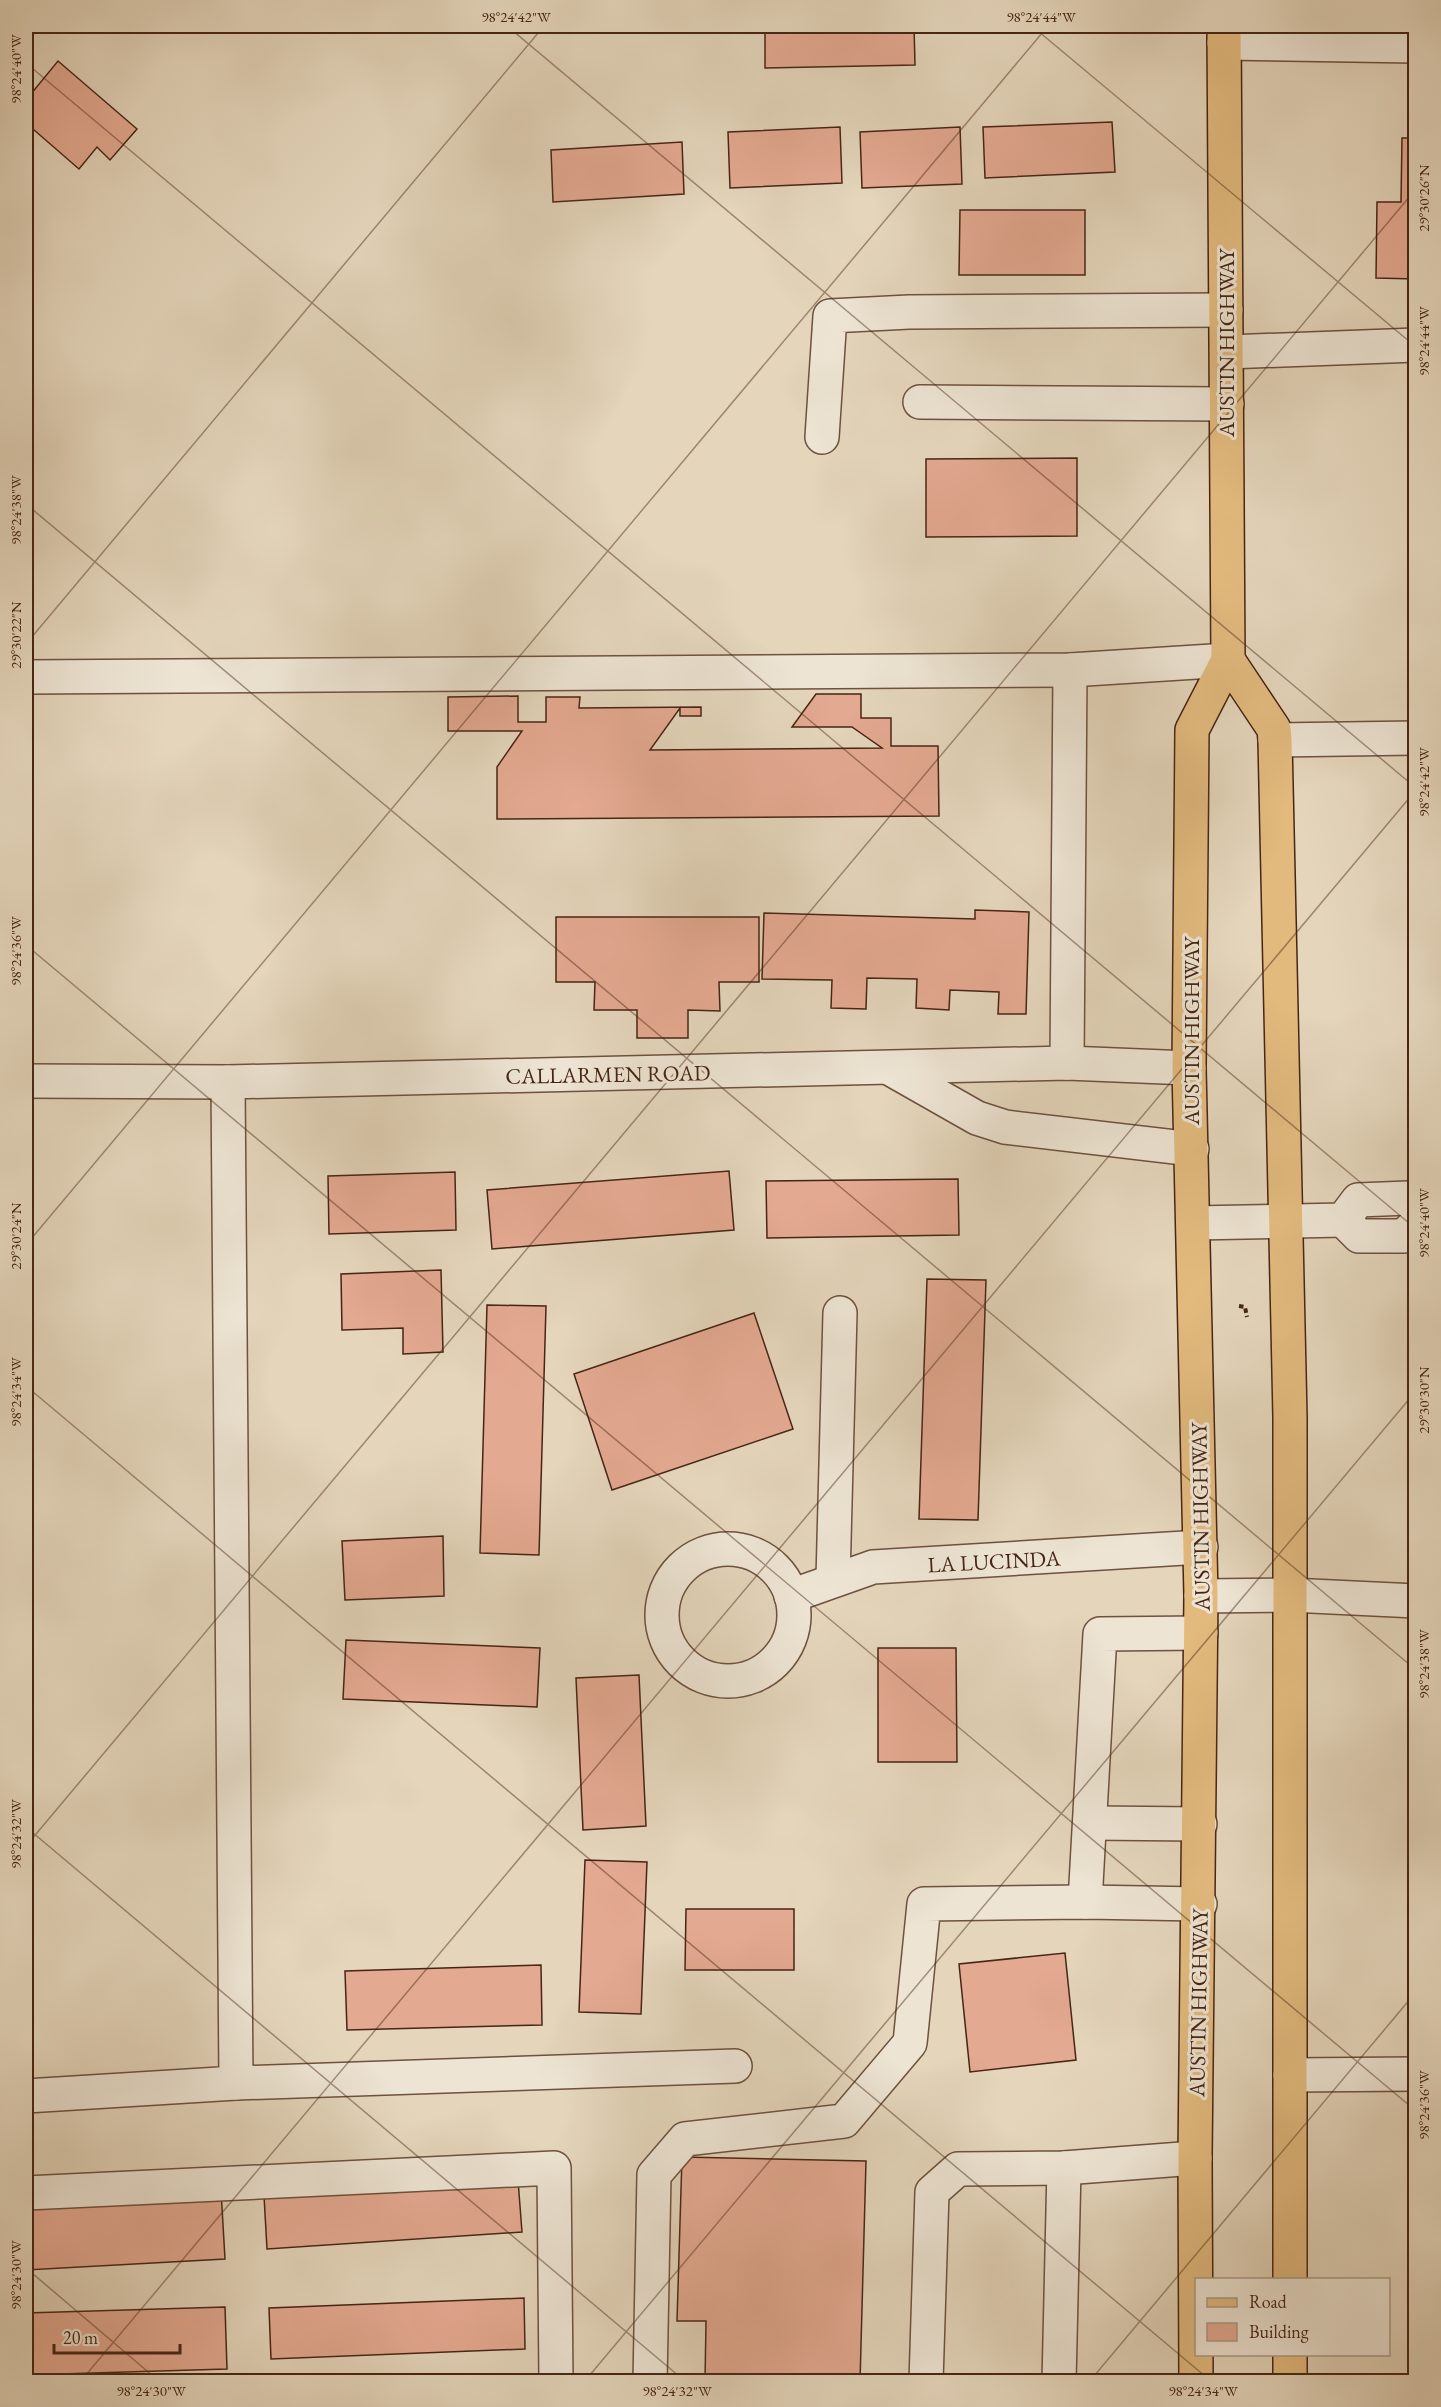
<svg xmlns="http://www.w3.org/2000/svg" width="1441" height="2407" font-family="'EB Garamond',serif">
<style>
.building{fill:#e4a991;stroke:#472514;stroke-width:1.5}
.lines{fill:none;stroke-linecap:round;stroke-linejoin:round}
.minor-casing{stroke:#6e513e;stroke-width:36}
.major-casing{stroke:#472514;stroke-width:36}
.path{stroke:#472514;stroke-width:4;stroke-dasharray:4.5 3;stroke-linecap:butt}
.minor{stroke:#ede4d3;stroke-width:33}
.major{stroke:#e2ba7e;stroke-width:33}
.ticks{fill:none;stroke:#472514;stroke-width:1.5;stroke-opacity:0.45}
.labels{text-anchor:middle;stroke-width:6;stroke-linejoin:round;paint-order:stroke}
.street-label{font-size:22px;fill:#472514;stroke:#ede4d3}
.neatline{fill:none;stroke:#472514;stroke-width:2}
.ticks-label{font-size:15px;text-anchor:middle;fill:#472514}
</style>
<rect width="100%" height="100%" fill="#e4d5bb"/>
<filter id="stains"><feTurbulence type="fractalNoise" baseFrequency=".00333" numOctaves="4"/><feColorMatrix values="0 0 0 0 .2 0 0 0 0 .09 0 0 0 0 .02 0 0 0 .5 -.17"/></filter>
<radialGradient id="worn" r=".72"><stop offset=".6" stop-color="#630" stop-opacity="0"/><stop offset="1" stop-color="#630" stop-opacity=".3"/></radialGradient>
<!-- building -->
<g class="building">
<path d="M765,26H914L915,65L765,68Z"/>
<path d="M58,61L137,129L110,160L97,147L79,169L26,123V100Z"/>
<path d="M1112,122L1115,172L985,178L983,127Z"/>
<path d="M840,127L842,183L730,188L728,132Z"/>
<path d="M960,127L962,184L862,188L860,132Z"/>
<path d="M1402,138H1416V279L1376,278L1377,202H1401Z"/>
<path d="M682,142L684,194L553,202L551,150Z"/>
<path d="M960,210H1085V275H959Z"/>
<path d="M1077,458V536L926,537V459Z"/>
<path d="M816,694H861V718H891V746H938L939,816L497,819V767L522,731H448V697L518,696V722H546V697H580L579,708L701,707V716H680V708L650,750L882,748L852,727H792Z"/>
<path d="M975,910L1029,912L1026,1014H998L999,992L950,990L949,1010L916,1008L917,979L867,978L866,1009L831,1008L832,980L762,979L764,913L975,919Z"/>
<path d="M556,917H759V982H719L720,1011L688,1010V1038H637V1010H594L595,982H556Z"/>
<path d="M729,1171L734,1230L492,1249L487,1190Z"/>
<path d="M455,1172L456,1230L329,1234L328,1176Z"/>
<path d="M958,1179L959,1235L767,1238L766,1181Z"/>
<path d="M441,1270L443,1352L403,1354V1328L342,1330L341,1274Z"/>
<path d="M927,1279L986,1280L978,1520L919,1519Z"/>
<path d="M487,1305L546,1306L539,1555L480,1553Z"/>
<path d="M754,1313L793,1429L612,1490L574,1374Z"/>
<path d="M443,1536L444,1596L345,1600L342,1541Z"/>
<path d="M346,1640L540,1648L537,1707L343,1699Z"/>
<path d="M878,1648H956L957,1762H878Z"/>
<path d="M639,1675L646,1826L583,1830L576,1678Z"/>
<path d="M585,1860L647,1862L641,2014L579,2012Z"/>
<path d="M686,1909H794V1970H685Z"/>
<path d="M1065,1953L1076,2060L970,2072L959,1964Z"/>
<path d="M541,1965L542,2025L347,2030L345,1971Z"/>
<path d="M682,2157L866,2161L860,2382H705L706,2321H677Z"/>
<path d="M518,2180L522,2232L267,2249L264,2196Z"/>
<path d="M221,2190L225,2259L26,2270V2200Z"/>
<path d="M524,2298L525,2349L271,2359L269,2308Z"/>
<path d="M225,2307L227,2369L26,2375V2313Z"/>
</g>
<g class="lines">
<!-- minor casing -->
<g class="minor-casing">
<g id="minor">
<path d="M1224,43L1416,46"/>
<path d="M1227,352L1416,345"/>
<path d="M920,402L1227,404"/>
<path d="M822,437L830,316L909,312L1226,310"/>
<path d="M26,677L1070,670L1228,660"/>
<path d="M1275,740L1416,738"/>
<path d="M1067,1063L1070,670"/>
<path d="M889,1068L977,1118L1005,1127L1192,1149"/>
<path d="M26,1081L228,1082L1067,1063L1189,1068"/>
<path d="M1343,1220L1359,1236H1404L1416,1224"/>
<path d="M1194,1223L1343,1220L1358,1200L1408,1198L1416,1207"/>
<circle cx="728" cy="1615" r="66"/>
<path d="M833,1579L840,1313"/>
<path d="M791,1596L873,1567L1201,1547"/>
<path d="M1201,1596L1290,1595L1416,1601"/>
<path d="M1090,1823L1200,1824"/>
<path d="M1085,1902L1100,1634L1201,1633"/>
<path d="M1290,2075L1416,2074"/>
<path d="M236,2083L735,2066"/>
<path d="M26,2096L236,2083L228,1082"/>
<path d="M26,2193L554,2168L556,2382"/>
<path d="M650,2382L654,2175L685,2139L844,2121L910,2043L924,1904L1085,1902L1200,1904"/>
<path d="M926,2382L932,2192L958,2169L1064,2168L1195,2158"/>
<path d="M1059,2382L1064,2168"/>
</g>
</g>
<!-- major casing -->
<g class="major-casing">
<g id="major">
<path d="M1228,660L1274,729L1275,740L1290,1417V2280"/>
<path d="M1290,2354V2382"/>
<path d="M1196,2382L1195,2158L1201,1596L1189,1068L1192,730L1228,660L1224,26"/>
</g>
</g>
<!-- path -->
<path class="path" d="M1239,1306L1245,1307L1247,1317"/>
<!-- minor -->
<use href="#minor" class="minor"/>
<!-- major -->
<use href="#major" class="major"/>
</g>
<!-- ticks -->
<path class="ticks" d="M507,26L1416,788M1032,26L1416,347M26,43L40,26M26,63L1416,1229M26,504L1416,1670M26,644L544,26M26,945L1416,2111M26,1245L1048,26M26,1386L1212,2382M26,1827L686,2382M26,1846L1416,189M26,2268L160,2382M80,2382L1416,790M584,2382L1416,1391M1089,2382L1416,1992"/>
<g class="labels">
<!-- street labels -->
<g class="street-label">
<text transform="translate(1226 343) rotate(-90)" y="8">AUSTIN HIGHWAY</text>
<text transform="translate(1191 1031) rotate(-90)" y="8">AUSTIN HIGHWAY</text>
<text transform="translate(608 1074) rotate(-1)" y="8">CALLARMEN ROAD</text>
<text transform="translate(1200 1517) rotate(-91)" y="8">AUSTIN HIGHWAY</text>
<text transform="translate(994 1561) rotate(-3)" y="8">LA LUCINDA</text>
<text transform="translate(1198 2003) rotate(-89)" y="8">AUSTIN HIGHWAY</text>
</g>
</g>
<!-- margin -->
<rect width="1441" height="2407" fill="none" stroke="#e4d5bb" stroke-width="66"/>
<!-- legend -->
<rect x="1195" y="2278" width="195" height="78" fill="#ede4d3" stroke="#ab9887" stroke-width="1.5"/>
<rect x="1207" y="2298" width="30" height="9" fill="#e2ba7e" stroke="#ab9887" stroke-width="1.5"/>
<text x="1249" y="2308" font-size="18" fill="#472514">Road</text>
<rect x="1207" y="2323" width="30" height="18" fill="#e4a991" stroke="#ab9887" stroke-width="1.5"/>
<text x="1249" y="2338" font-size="18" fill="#472514">Building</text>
<!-- scale -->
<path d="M54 2344v9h126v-9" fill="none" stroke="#472514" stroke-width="3"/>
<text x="63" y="2344" font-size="18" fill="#472514" stroke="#ede4d3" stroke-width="4.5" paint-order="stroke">20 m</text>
<rect x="33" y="33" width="1375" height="2341" class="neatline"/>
<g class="ticks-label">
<text x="516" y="22">98°24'42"W</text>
<text x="1041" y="22">98°24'44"W</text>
<text transform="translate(16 69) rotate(-90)" y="5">98°24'40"W</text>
<text transform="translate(1424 198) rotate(-90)" y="5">29°30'26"N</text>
<text transform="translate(1424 341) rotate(-90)" y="5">98°24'44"W</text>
<text transform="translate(16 510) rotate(-90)" y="5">98°24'38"W</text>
<text transform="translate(16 635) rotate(-90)" y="5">29°30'22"N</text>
<text transform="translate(1424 782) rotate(-90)" y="5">98°24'42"W</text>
<text transform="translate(16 951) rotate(-90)" y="5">98°24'36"W</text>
<text transform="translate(1424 1223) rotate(-90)" y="5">98°24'40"W</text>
<text transform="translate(16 1236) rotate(-90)" y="5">29°30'24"N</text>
<text transform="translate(16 1392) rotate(-90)" y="5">98°24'34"W</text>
<text transform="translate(1424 1400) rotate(-90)" y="5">29°30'30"N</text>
<text transform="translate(1424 1664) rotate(-90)" y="5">98°24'38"W</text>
<text transform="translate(16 1834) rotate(-90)" y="5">98°24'32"W</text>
<text transform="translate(1424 2105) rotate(-90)" y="5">98°24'36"W</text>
<text transform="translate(16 2275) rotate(-90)" y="5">98°24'30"W</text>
<text x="151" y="2396">98°24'30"W</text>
<text x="677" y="2396">98°24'32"W</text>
<text x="1203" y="2396">98°24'34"W</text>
</g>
<rect width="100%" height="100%" filter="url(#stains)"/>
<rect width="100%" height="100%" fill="url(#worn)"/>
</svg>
